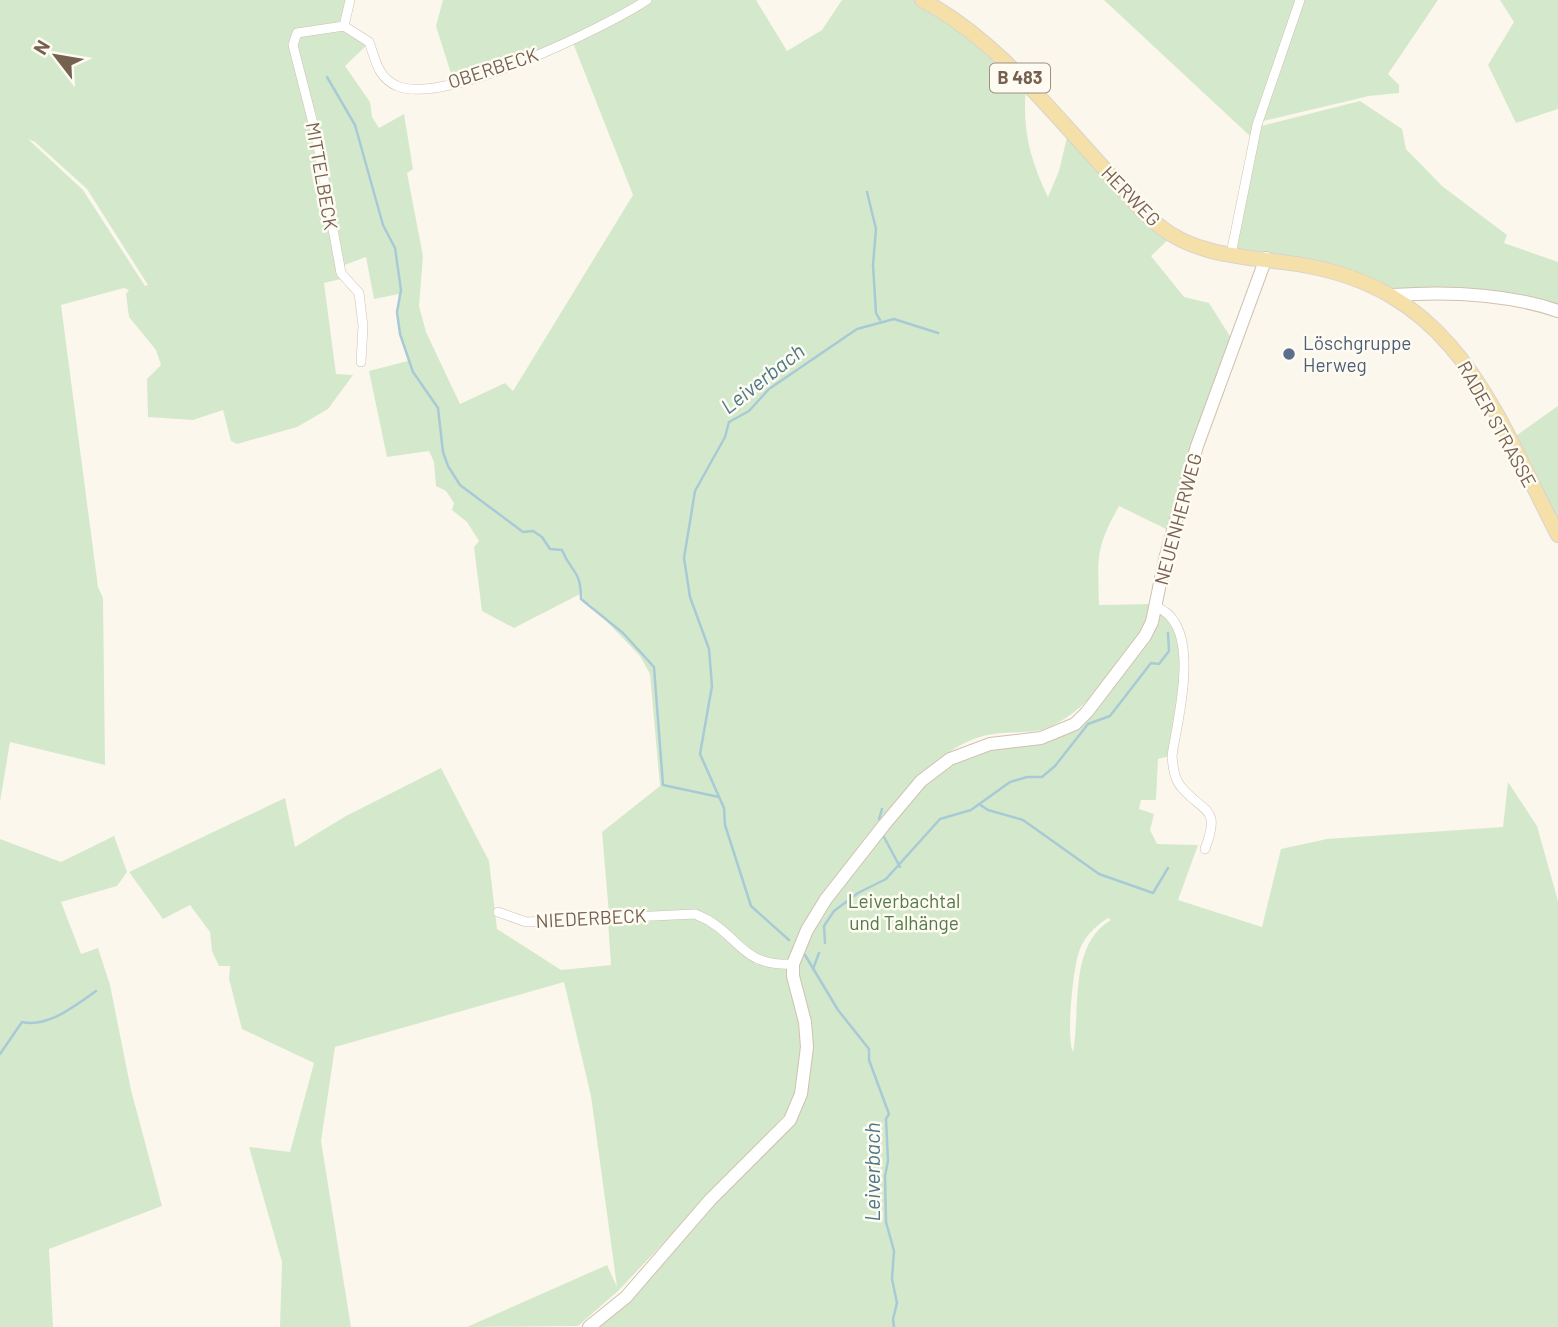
<svg xmlns="http://www.w3.org/2000/svg" width="1558" height="1327" font-family="Barlow,sans-serif">
<style>
.green{fill:#d4e9cb;fill-rule:evenodd}
.lines{fill:none;stroke-linecap:round;stroke-linejoin:round}
.stream{stroke:#a8cad6;stroke-width:2.5}
.street-casing{stroke:#cec0b2;stroke-width:10}
.secondary-casing{stroke:#d0c1b0;stroke-width:14}
.primary-casing{stroke:#d9d3ce;stroke-width:16}
.street{stroke:#fff;stroke-width:9}
.secondary{stroke:#fff;stroke-width:12}
.primary{stroke:#f5e0aa;stroke-width:14}
.service-dot{fill:#5c6f8a;stroke:#fefbf3;stroke-width:2.5}
.labels{text-anchor:middle;stroke-width:5;stroke-linejoin:round;paint-order:stroke}
.shield{fill:#fefbf3;stroke:#9f8f81;stroke-width:2}
.shield-label{font-size:18px;font-weight:bold;fill:#766150}
.street-label{font-size:19px;fill:#766150;stroke:#fefbf3}
.service-label{font-size:19px;fill:#4e5e75;stroke:#fefbf3;text-anchor:start}
.park-label{font-size:19px;fill:#537a48;stroke:#fefbf3}
.water-label{font-size:21px;font-style:italic;fill:#4b7887;stroke:#fefbf3}
</style>
<rect width="100%" height="100%" fill="#fcf7ec"/>
<!-- green -->
<g class="green">
<path d="M0,0H350L346,29L367,45L345,66L370,102L372,117L379,128L404,114L413,169L407,173L423,256L419,306L426,332L460,404L505,383L513,391L633,195L573,43L650,0H756L787,51L822,30L842,0H918L946,16L1026,88C1022,128 1030,160 1048,197L1059,171L1068,133L1171,237L1151,256L1184,297L1209,303L1233,341L1170,531L1119,506C1095,549 1098,557 1099,605L1151,604C1141,645 1084,719 1041,730C1026,733 1009,732 993,734C962,739 942,756 920,777L923,783L968,753L1060,735L1158,614L1166,616C1196,660 1178,707 1170,756L1158,759L1156,800H1141L1139,809L1154,814L1150,830L1157,844L1198,845L1178,900L1262,927L1281,849L1327,839L1503,827L1508,782L1537,826L1558,901V1327H594L744,1169L783,1133L810,1048L788,959L757,960L736,939L684,911L609,914L602,832L660,786L650,674L640,656L590,604L583,602L582,593L514,628L482,611L474,547L479,541L467,522L452,510L454,503L446,491L436,486L434,462L429,451L387,457L369,371L408,361L398,324L399,294L374,299L366,257L342,266L316,114L303,80L341,279L324,283L336,374L353,375L328,409L297,427L237,444L231,441L223,410L193,420L148,417L147,379L161,365L156,350L129,317L126,294L129,290L124,288L61,305L98,587L103,598L105,765L10,742L0,802ZM28,139L35,142L87,189L148,285L145,286L83,190ZM1108,918L1111,920C1068,945 1081,1010 1073,1052C1066,1037 1073,973 1078,955C1082,939 1095,926 1108,918Z"/>
<path d="M443,0H645L573,41L454,83L436,26Z"/>
<path d="M1104,0H1298L1251,137Z"/>
<path d="M1303,0H1438L1388,74L1399,85V93L1369,96L1259,122Z"/>
<path d="M1500,0H1558V109L1516,123L1488,65L1514,22Z"/>
<path d="M1360,101L1402,129L1406,149L1442,186L1507,235L1504,243L1558,262V309L1527,300L1392,293L1233,253L1257,127Z"/>
<path d="M1558,406V533L1510,440Z"/>
<path d="M441,768L489,861L497,929L561,970L611,965L608,921L695,916L718,929L756,964L788,968L803,1036L795,1104L618,1291L578,1326L467,1327L607,1265L617,1287L591,1096L564,982L335,1047L321,1141L351,1327H280L282,1262L249,1147L290,1152L314,1063L242,1029L229,979L230,966H219L212,951L210,932L190,905L163,919L129,872L285,798L295,847L346,816Z"/>
<path d="M114,836L127,872L117,886L61,902L81,954L98,948L110,985L131,1090L162,1206L49,1249L53,1327H0V839L61,862Z"/>
</g>
<g class="lines">
<!-- stream -->
<g class="stream">
<path d="M327,77L355,125L383,225L395,248L401,290L397,312L400,334L413,372L438,408L443,452L448,466L460,485L523,532L533,531L542,537L550,549L562,550C571,573 581,569 581,599L623,633L654,667L663,785L719,797"/>
<path d="M867,192L876,229L873,265L876,313L880,320"/>
<path d="M979,804L988,810L1023,820L1099,874L1153,893L1168,868"/>
<path d="M879,819L882,809"/>
<path d="M884,837L900,867"/>
<path d="M789,940L751,906L725,825L724,808L700,754L712,686L709,649L690,597L684,558L695,491L725,437L729,422L749,411L769,389L857,329L894,319L938,333"/>
<path d="M825,943L824,926L834,911L858,893L886,879L940,819L971,810L1010,782L1027,777H1042L1055,766L1088,724L1110,716L1151,663L1159,664L1169,651L1168,633"/>
<path d="M805,955L838,1010L869,1049V1060L889,1114L886,1119L888,1161L885,1176L886,1222L894,1251L892,1279L897,1303L893,1319L894,1327"/>
<path d="M813,969L819,953"/>
<path d="M0,1054L22,1022C48,1028 76,1005 96,991"/>
</g>
<!-- street casing -->
<g class="street-casing">
<g id="street">
<path d="M350,0L344,26L369,42C376,60 377,77 397,86C445,106 604,28 647,0"/>
<path d="M344,26L297,33L293,45L316,135L341,273L359,293L363,326L361,362"/>
<path d="M1231,254L1257,125L1300,0"/>
<path d="M1156,607C1204,624 1177,720 1172,756C1173,767 1174,779 1182,788C1205,814 1221,807 1205,849"/>
<path d="M498,912L526,922L695,914C741,932 737,967 793,964"/>
</g>
</g>
<!-- secondary casing -->
<g class="secondary-casing">
<g id="secondary">
<path d="M1393,295C1449,291 1505,293 1558,311"/>
<path d="M589,1327L626,1297L710,1200L790,1120L801,1094L807,1047L805,1022L793,976V964L807,930L826,899L884,825L921,781L950,759L990,744L1041,738L1075,724L1087,712L1145,636L1152,622L1165,559L1197,446L1266,258"/>
</g>
</g>
<!-- primary casing -->
<g class="primary-casing">
<path id="primary" d="M922,0C1000,41 1054,116 1114,179C1129,196 1143,214 1162,228C1202,259 1260,257 1308,266C1459,294 1495,414 1558,535"/>
</g>
<!-- street -->
<use href="#street" class="street"/>
<!-- secondary -->
<use href="#secondary" class="secondary"/>
<!-- primary -->
<use href="#primary" class="primary"/>
</g>
<!-- markers -->
<circle class="service-dot" cx="1289" cy="354" r="7"/>
<g class="labels">
<!-- shield labels -->
<rect class="shield" x="990" y="63.5" width="60" height="29" rx="5"/>
<g class="shield-label">
<text x="1020" y="84">B 483</text>
</g>
<!-- street labels -->
<g class="street-label">
<text transform="translate(493 68) rotate(-18)" y="7">OBERBECK</text>
<text transform="translate(322 176) rotate(80)" y="7">MITTELBECK</text>
<text transform="translate(1131 196) rotate(46)" y="7">HERWEG</text>
<text transform="translate(1497 424) rotate(61)" y="7">RADER STRASSE</text>
<text transform="translate(1178 519) rotate(-75)" y="7">NEUENHERWEG</text>
<text transform="translate(591 918) rotate(-3)" y="7">NIEDERBECK</text>
</g>
<!-- service labels -->
<g class="service-label">
<text x="1303" y="350">Löschgruppe<tspan x="1303" dy="22">Herweg</tspan></text>
</g>
<!-- park labels -->
<g class="park-label">
<text x="904" y="908">Leiverbachtal<tspan x="904" dy="22">und Talhänge</tspan></text>
</g>
<!-- water labels -->
<g class="water-label">
<text transform="translate(763 379) rotate(-38)" y="7">Leiverbach</text>
<text transform="translate(873 1172) rotate(-90)" y="7">Leiverbach</text>
</g>
</g>
<!-- north arrow -->
<g transform="translate(56 56) rotate(301)" stroke="#fefbf3" stroke-width="5" paint-order="stroke">
<path d="M0-5L12 26L0 18L-12 26Z" fill="#766150"/>
<text y="-10" font-size="19" font-weight="bold" text-anchor="middle" fill="#766150">N</text>
</g>
</svg>
